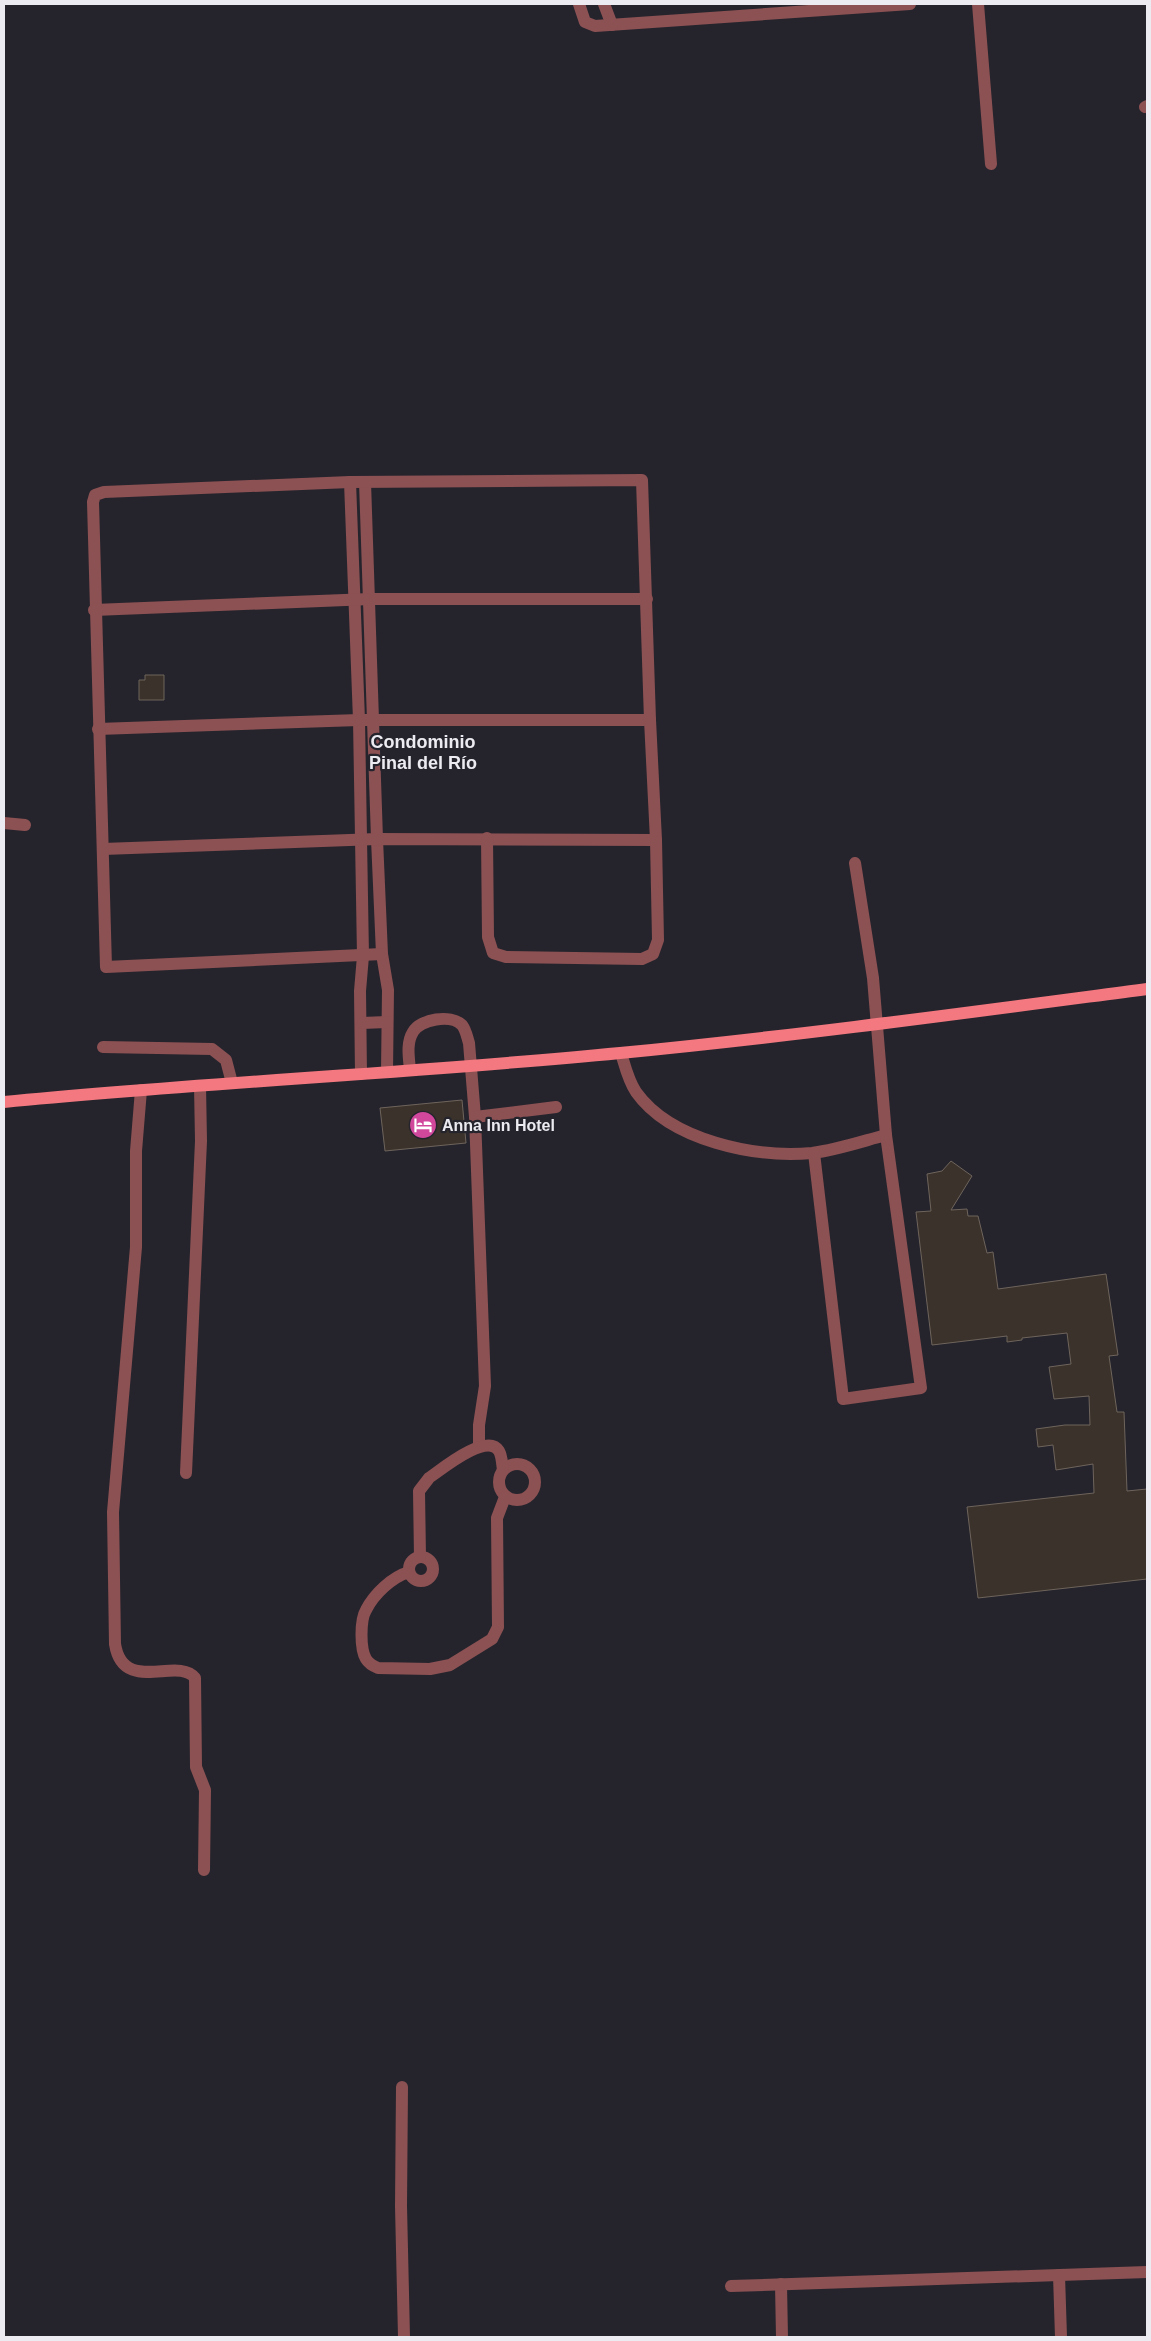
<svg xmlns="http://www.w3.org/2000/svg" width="1151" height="2341" font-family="Helvetica,sans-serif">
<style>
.building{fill:#3b332b;stroke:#6e645c}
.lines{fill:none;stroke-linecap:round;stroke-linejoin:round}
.minor{stroke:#8c5153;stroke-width:12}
.major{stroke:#f3787f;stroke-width:12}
.labels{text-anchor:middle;stroke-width:4.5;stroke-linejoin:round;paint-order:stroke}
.poi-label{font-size:16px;font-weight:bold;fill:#ecebf1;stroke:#25242d;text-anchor:start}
.neighbourhood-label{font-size:18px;font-weight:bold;fill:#ecebf1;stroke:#25242d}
</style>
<rect width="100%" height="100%" fill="#25242d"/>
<!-- building -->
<g class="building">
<path d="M145,675H164V700H139V680H145Z"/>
<path d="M462,1100L466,1143L385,1151L380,1108Z"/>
<path d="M951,1161L972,1176L951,1210L967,1209L968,1216H978L987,1253L993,1252L998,1289L1106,1274L1118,1355L1109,1356L1117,1412H1124L1127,1491L1147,1489V1579L978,1598L967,1507L1094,1493L1093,1464L1056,1470L1053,1445L1038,1447L1036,1429L1065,1425H1090L1089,1396L1054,1399L1049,1367L1071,1364L1067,1333L1022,1338V1340L1007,1342V1336L932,1345L916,1212L931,1211L927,1174L942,1171Z"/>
</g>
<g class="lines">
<!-- minor -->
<g class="minor">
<path d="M579,4L585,22L595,26L910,4"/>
<path d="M604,4L612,25"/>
<path d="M978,4L991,164"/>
<path d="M1145,107L1147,106"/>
<path d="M350,482L359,720L363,956L360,991L361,1074"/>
<path d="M365,482L377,839L382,954L388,990L387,1072"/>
<path d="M94,610L370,599H647"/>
<path d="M98,729L359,720H650"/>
<path d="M4,823L25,825"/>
<path d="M103,849L377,839L656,840"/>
<path d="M382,954L106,967L93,502L95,495L104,492L350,482L642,480L650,720L656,840L658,940L653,954L642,959L506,957L493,953L488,937L487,838"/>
<path d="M362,1023L387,1022"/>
<path d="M103,1047L212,1049L226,1060L232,1083"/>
<path d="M621,1053C625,1066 628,1080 636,1092C671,1141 755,1158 812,1153C837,1150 863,1141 886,1135"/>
<path d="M410,1070C409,1058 406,1043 413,1032C420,1019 451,1014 462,1025C466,1030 467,1037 469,1043L475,1117L485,1386L479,1425V1445"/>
<path d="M141,1090L136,1151V1247L113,1512L115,1644C123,1695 178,1656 195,1678L196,1767L205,1790L204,1870"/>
<path d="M475,1117L556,1107"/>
<path d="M814,1153L843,1399L921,1388L886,1135L873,978L855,863"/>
<circle cx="517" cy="1482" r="18"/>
<path d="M186,1473L201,1141L200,1086"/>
<circle cx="421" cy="1569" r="12"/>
<path d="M420,1557L419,1491L429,1478C442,1469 487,1432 499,1451C502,1456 502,1464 503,1470"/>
<path d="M409,1572C392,1577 374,1594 366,1610C360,1620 360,1649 366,1659C369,1664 373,1666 378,1668L430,1669L450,1665L492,1639L498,1627L497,1518L505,1497"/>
<path d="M402,2087L401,2206L404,2337"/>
<path d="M1059,2275L1061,2337"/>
<path d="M781,2284L782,2337"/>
<path d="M731,2286L1147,2272"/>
</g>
<!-- major -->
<path class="major" d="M4,1102C209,1082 415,1073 620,1053C796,1036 972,1012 1147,989"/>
</g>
<!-- icons -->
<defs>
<g id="hotel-disc" transform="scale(1.4375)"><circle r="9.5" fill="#d1479c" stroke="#25242d"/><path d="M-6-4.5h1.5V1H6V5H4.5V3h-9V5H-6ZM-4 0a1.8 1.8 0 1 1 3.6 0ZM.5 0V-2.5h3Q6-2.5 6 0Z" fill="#fff"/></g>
</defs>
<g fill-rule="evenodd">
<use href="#hotel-disc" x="423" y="1125"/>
</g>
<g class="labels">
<!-- poi labels -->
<g class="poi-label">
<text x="442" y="1131">Anna Inn Hotel</text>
</g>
<!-- neighbourhood labels -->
<g class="neighbourhood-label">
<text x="423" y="748">Condominio<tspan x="423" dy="21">Pinal del Río</tspan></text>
</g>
</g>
<!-- border -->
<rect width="1151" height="2341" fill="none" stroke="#ecebf1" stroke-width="10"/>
</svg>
